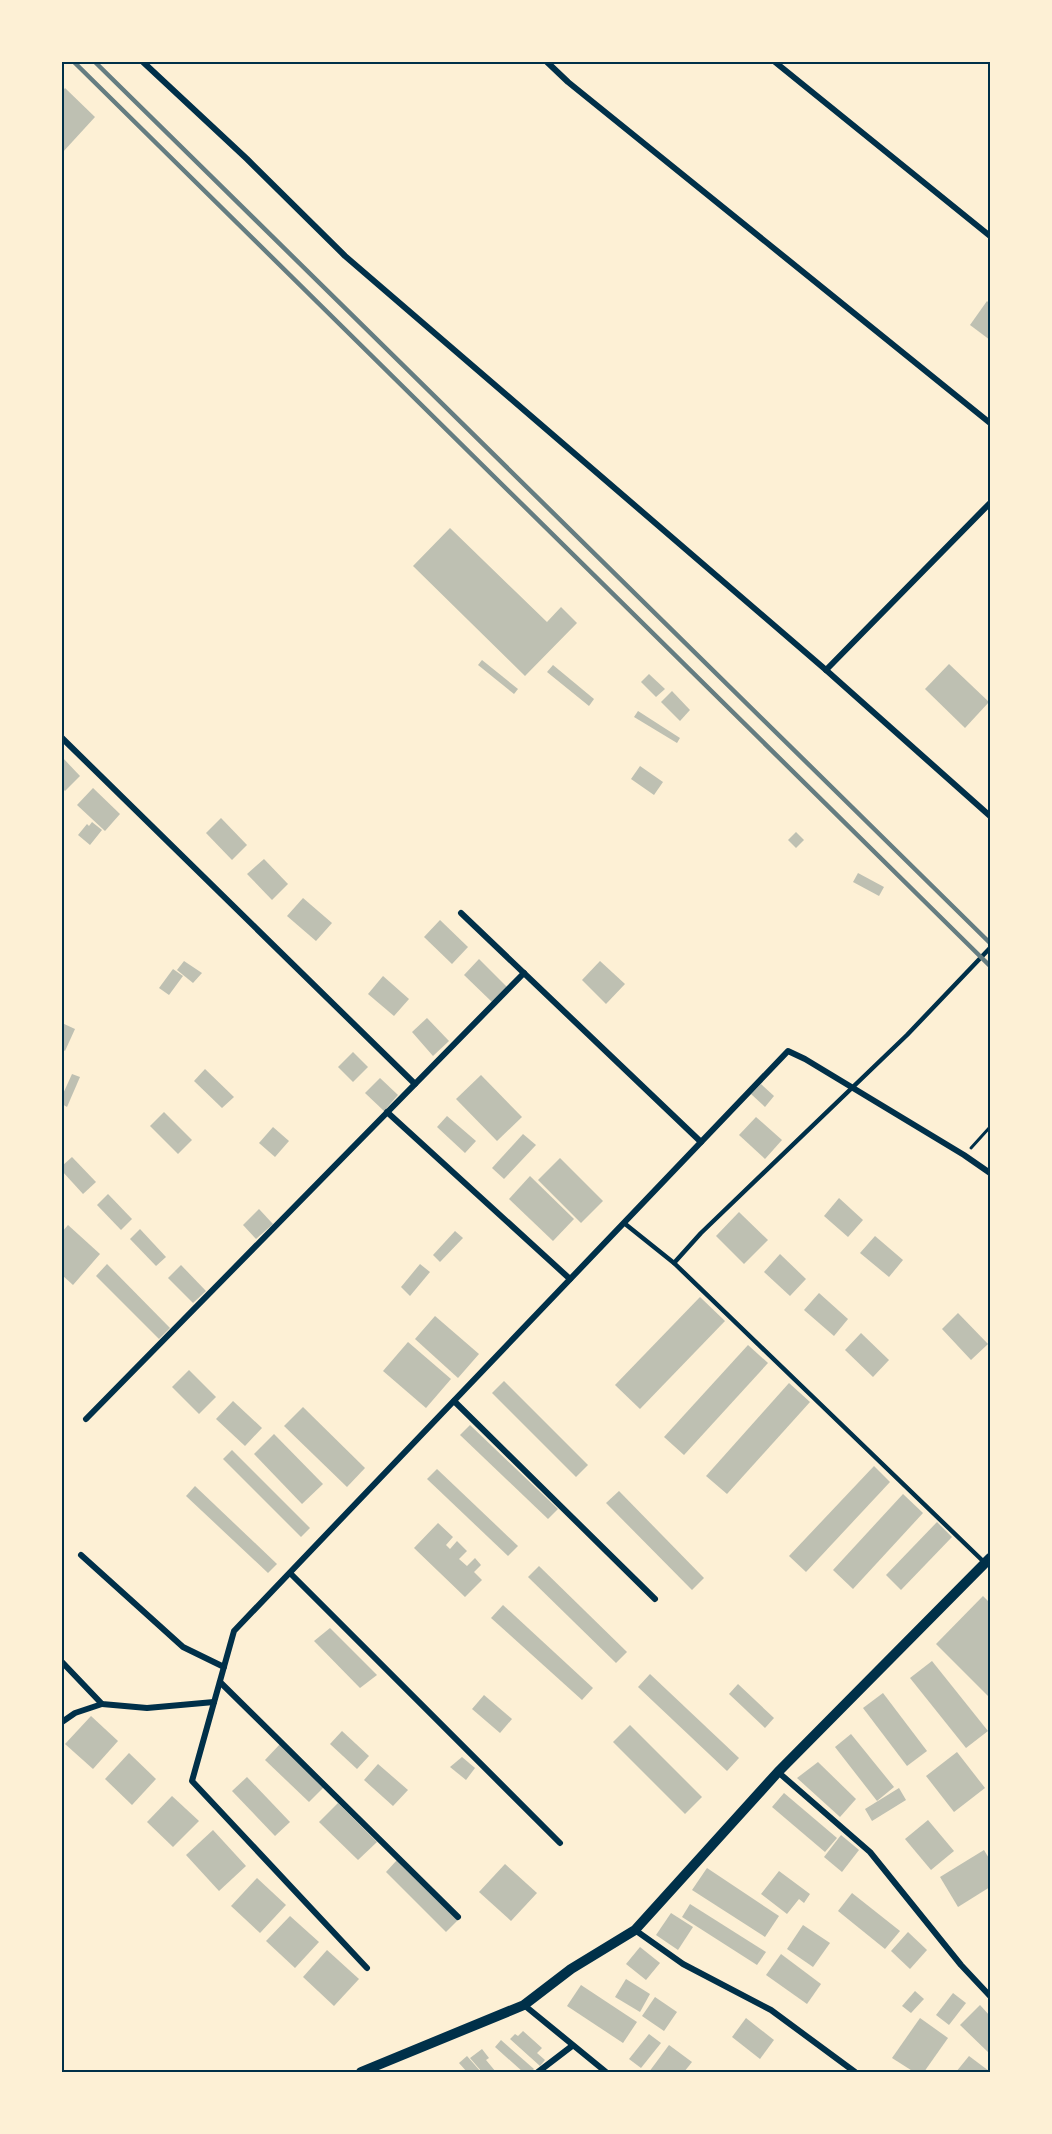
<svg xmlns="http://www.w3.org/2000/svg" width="1052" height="2134" font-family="Helvetica,sans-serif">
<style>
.building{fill:#bec0b2}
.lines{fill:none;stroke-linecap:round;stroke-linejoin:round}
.path{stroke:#003049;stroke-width:3}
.service{stroke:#003049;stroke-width:4.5}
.minor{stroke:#003049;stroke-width:6}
.tertiary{stroke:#003049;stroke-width:10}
.rail{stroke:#657d81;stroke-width:4.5}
.neatline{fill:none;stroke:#003049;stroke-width:2}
</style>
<rect width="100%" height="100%" fill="#fdf0d5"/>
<!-- building -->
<g class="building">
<path d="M65,88L95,117L62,153V92Z"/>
<path d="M987,301L990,304V340L970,325Z"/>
<path d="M450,528L547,622L561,607L577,623L525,676L413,566Z"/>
<path d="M482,660L518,689L514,694L478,665Z"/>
<path d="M949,664L989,702L965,728L925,689Z"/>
<path d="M553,665L594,699L589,706L547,672Z"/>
<path d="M649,674L665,689L656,697L641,682Z"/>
<path d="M672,691L690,710L680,721L661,702Z"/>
<path d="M638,711L680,738L677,743L634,717Z"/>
<path d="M62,757L80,776L65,791L62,788Z"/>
<path d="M640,766L663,782L654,795L631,779Z"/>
<path d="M93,788L120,814L105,831L77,805Z"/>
<path d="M221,818L247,845L232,860L206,833Z"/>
<path d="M92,822L102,830L90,845L78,835L87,824L89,826Z"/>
<path d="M796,832L804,840L796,848L788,840Z"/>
<path d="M264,859L288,884L272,900L247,874Z"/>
<path d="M858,873L884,887L879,896L853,882Z"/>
<path d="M303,898L332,923L316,941L287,916Z"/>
<path d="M440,920L468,947L452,964L424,937Z"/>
<path d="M479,959L508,988L493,1003L464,975Z"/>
<path d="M184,961L202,973L193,983L177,970Z"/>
<path d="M600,961L625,984L606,1004L582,980Z"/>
<path d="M173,969L183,976L169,995L159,988Z"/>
<path d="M383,976L409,999L394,1016L368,994Z"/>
<path d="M427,1018L449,1041L433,1056L412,1032Z"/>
<path d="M62,1023L75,1029L65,1051L62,1049Z"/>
<path d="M353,1052L368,1067L353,1082L338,1067Z"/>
<path d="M205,1069L234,1097L222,1108L194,1081Z"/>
<path d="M72,1074L80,1077L67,1107L62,1104V1096Z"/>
<path d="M481,1075L522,1117L497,1141L456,1099Z"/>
<path d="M380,1078L398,1095L384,1111L365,1093Z"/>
<path d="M761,1084L774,1096L765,1107L751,1094Z"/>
<path d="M164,1112L192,1140L178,1154L150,1126Z"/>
<path d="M447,1116L476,1141L465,1153L437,1127Z"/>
<path d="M756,1117L782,1140L765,1159L739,1135Z"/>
<path d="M273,1127L289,1141L275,1157L259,1143Z"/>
<path d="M523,1134L536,1145L504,1179L492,1168Z"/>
<path d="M72,1157L96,1182L83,1194L62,1171V1166Z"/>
<path d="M560,1158L603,1201L581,1223L538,1180Z"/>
<path d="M530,1176L574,1219L553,1241L509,1199Z"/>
<path d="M108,1194L132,1219L121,1230L97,1205Z"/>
<path d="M839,1198L863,1220L848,1237L824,1216Z"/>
<path d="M259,1209L273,1224L256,1239L243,1225Z"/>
<path d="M739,1212L768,1240L744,1264L716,1236Z"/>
<path d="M68,1225L100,1254L73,1285L62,1275V1232Z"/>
<path d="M140,1229L166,1257L156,1266L130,1239Z"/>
<path d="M455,1231L463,1238L440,1262L433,1255Z"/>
<path d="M875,1236L903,1260L889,1277L860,1253Z"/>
<path d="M780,1254L806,1279L790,1296L764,1272Z"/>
<path d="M107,1264L170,1328L159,1339L96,1276Z"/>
<path d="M420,1264L430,1272L410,1296L401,1287Z"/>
<path d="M181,1265L206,1291L193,1303L168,1278Z"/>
<path d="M819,1293L848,1319L834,1336L804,1310Z"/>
<path d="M700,1297L725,1321L640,1409L615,1385Z"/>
<path d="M958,1313L988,1344L971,1360L942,1329Z"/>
<path d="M435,1316L479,1354L458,1378L415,1339Z"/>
<path d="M861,1333L889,1360L873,1377L845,1350Z"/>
<path d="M408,1342L451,1379L426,1408L383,1371Z"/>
<path d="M748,1345L768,1363L684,1455L664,1437Z"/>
<path d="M189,1370L216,1397L199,1414L172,1387Z"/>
<path d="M504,1381L588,1465L576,1477L492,1393Z"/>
<path d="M789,1383L810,1402L727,1494L706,1476Z"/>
<path d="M233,1401L262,1428L245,1446L216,1419Z"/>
<path d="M303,1407L365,1468L347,1487L284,1426Z"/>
<path d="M470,1425L558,1509L548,1519L460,1435Z"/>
<path d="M274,1434L323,1484L302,1504L254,1454Z"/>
<path d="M232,1450L310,1528L301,1537L223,1459Z"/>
<path d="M874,1466L890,1482L806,1572L789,1556Z"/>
<path d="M437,1469L518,1546L508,1556L427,1479Z"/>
<path d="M195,1486L277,1564L268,1573L186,1496Z"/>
<path d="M619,1491L704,1578L692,1590L606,1503Z"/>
<path d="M903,1494L923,1513L853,1589L833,1570Z"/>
<path d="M937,1522L952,1537L901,1590L886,1575Z"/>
<path d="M438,1523L453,1537L446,1545L450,1549L457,1541L467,1551L459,1559L467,1566L475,1558L481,1565L474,1572L482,1580L465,1597L414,1548Z"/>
<path d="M539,1566L627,1652L616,1663L528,1577Z"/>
<path d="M983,1596L990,1603V1698L936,1644Z"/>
<path d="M503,1605L593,1688L582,1700L491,1618Z"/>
<path d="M330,1628L377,1675L360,1688L314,1641Z"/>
<path d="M932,1661L988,1731L966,1748L910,1678Z"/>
<path d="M650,1674L739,1758L727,1771L638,1687Z"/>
<path d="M738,1684L774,1718L765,1728L729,1694Z"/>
<path d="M883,1693L927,1751L907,1766L863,1708Z"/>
<path d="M484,1695L512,1719L500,1733L472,1709Z"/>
<path d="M91,1716L118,1741L93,1769L65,1744Z"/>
<path d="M630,1725L702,1797L685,1814L613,1742Z"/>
<path d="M342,1731L369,1756L357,1769L330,1744Z"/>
<path d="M851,1734L894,1787L877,1801L835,1747Z"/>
<path d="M281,1743L325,1786L309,1802L265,1760Z"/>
<path d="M957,1752L985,1788L954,1812L926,1776Z"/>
<path d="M129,1753L156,1779L132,1805L105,1779Z"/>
<path d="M462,1757L475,1768L466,1780L450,1767Z"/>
<path d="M818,1762L856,1799L840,1817L797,1778Z"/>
<path d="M378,1764L408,1790L393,1806L364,1780Z"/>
<path d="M247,1777L290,1822L275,1836L232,1791Z"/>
<path d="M899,1788L906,1800L872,1821L865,1809Z"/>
<path d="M784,1793L837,1838L825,1852L772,1807Z"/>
<path d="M172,1796L199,1821L173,1847L147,1822Z"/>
<path d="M338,1803L377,1842L358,1860L319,1822Z"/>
<path d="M928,1820L954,1851L931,1870L905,1839Z"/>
<path d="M213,1830L246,1866L219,1891L186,1855Z"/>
<path d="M841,1835L859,1850L842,1872L824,1857Z"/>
<path d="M984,1850L990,1860V1887L958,1907L940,1877Z"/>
<path d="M397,1860L458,1920L446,1932L386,1872Z"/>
<path d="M505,1864L537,1893L511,1921L479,1892Z"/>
<path d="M707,1868L779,1916L765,1937L692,1890Z"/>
<path d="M779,1871L810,1894L804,1903L799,1899L787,1914L761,1894Z"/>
<path d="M257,1878L286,1905L260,1933L231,1906Z"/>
<path d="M852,1893L900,1931L885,1949L838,1911Z"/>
<path d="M690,1904L766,1952L757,1965L682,1917Z"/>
<path d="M671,1913L693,1927L678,1950L656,1935Z"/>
<path d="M290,1916L319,1942L295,1968L266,1941Z"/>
<path d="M803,1925L830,1943L813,1967L787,1949Z"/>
<path d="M908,1932L927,1950L910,1969L891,1951Z"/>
<path d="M640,1947L660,1963L646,1980L626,1964Z"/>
<path d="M327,1950L359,1979L334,2006L303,1977Z"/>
<path d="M781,1954L821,1984L807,2004L766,1975Z"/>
<path d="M626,1979L650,1994L640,2012L615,1997Z"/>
<path d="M581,1985L637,2022L623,2043L567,2006Z"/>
<path d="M915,1991L924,1999L911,2013L902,2006Z"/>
<path d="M953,1993L966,2003L949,2025L936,2015Z"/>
<path d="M655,1997L677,2012L664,2031L642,2016Z"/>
<path d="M980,2005L990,2016V2054L960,2025Z"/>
<path d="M746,2018L774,2040L760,2059L732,2037Z"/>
<path d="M920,2018L948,2038L924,2072H914L892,2058Z"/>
<path d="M523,2031L542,2048L537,2053L545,2060L540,2066L510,2039L515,2034L518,2036Z"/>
<path d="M649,2034L661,2043L641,2068L629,2059Z"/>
<path d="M501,2040L534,2069L531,2072H523L495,2047Z"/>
<path d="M669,2045L692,2062L684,2072H649Z"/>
<path d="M482,2049L489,2058L486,2060L496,2072H482L470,2058Z"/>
<path d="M467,2056L481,2072H467L459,2063Z"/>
<path d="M969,2056L989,2071L987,2072H956Z"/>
</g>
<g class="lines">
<!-- path -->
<path class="path" d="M971,1148L990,1127"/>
<!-- service -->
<g class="service">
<path d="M624,1223L674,1263"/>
<path d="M985,1563L674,1263L701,1233L907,1035L990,948"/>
</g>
<!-- minor -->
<g class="minor">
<path d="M143,62L247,159L345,256L826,670L990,816"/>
<path d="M547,62L568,82L990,423"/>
<path d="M775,62L990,236"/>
<path d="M826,670L990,503"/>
<path d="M62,738L415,1084"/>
<path d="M461,913L701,1142"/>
<path d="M387,1112L570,1279"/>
<path d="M454,1401L655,1599"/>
<path d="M86,1419L524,973"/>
<path d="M81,1555L183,1647L224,1667"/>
<path d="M290,1573L560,1843"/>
<path d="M62,1662L102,1704L147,1708L214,1702"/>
<path d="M220,1682L458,1917"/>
<path d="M62,1722L75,1713L102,1704"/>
<path d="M778,1772L870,1852L961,1965L990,1996"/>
<path d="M635,1930L683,1964L771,2010L855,2072"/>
<path d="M367,1968L192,1781L234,1631L788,1051L805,1059L964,1155L990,1173"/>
<path d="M524,2005L606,2072"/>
<path d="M538,2072L572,2046"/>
</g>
<!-- tertiary -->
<path class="tertiary" d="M361,2072L524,2005L571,1969L635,1930L778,1772L990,1558"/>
<!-- rail -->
<g class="rail">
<path d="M74,62L990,966"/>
<path d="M95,62L990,943"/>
</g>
</g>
<!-- border -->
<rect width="1052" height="2134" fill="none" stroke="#fdf0d5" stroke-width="126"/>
<rect x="63" y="63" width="926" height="2008" class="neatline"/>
</svg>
